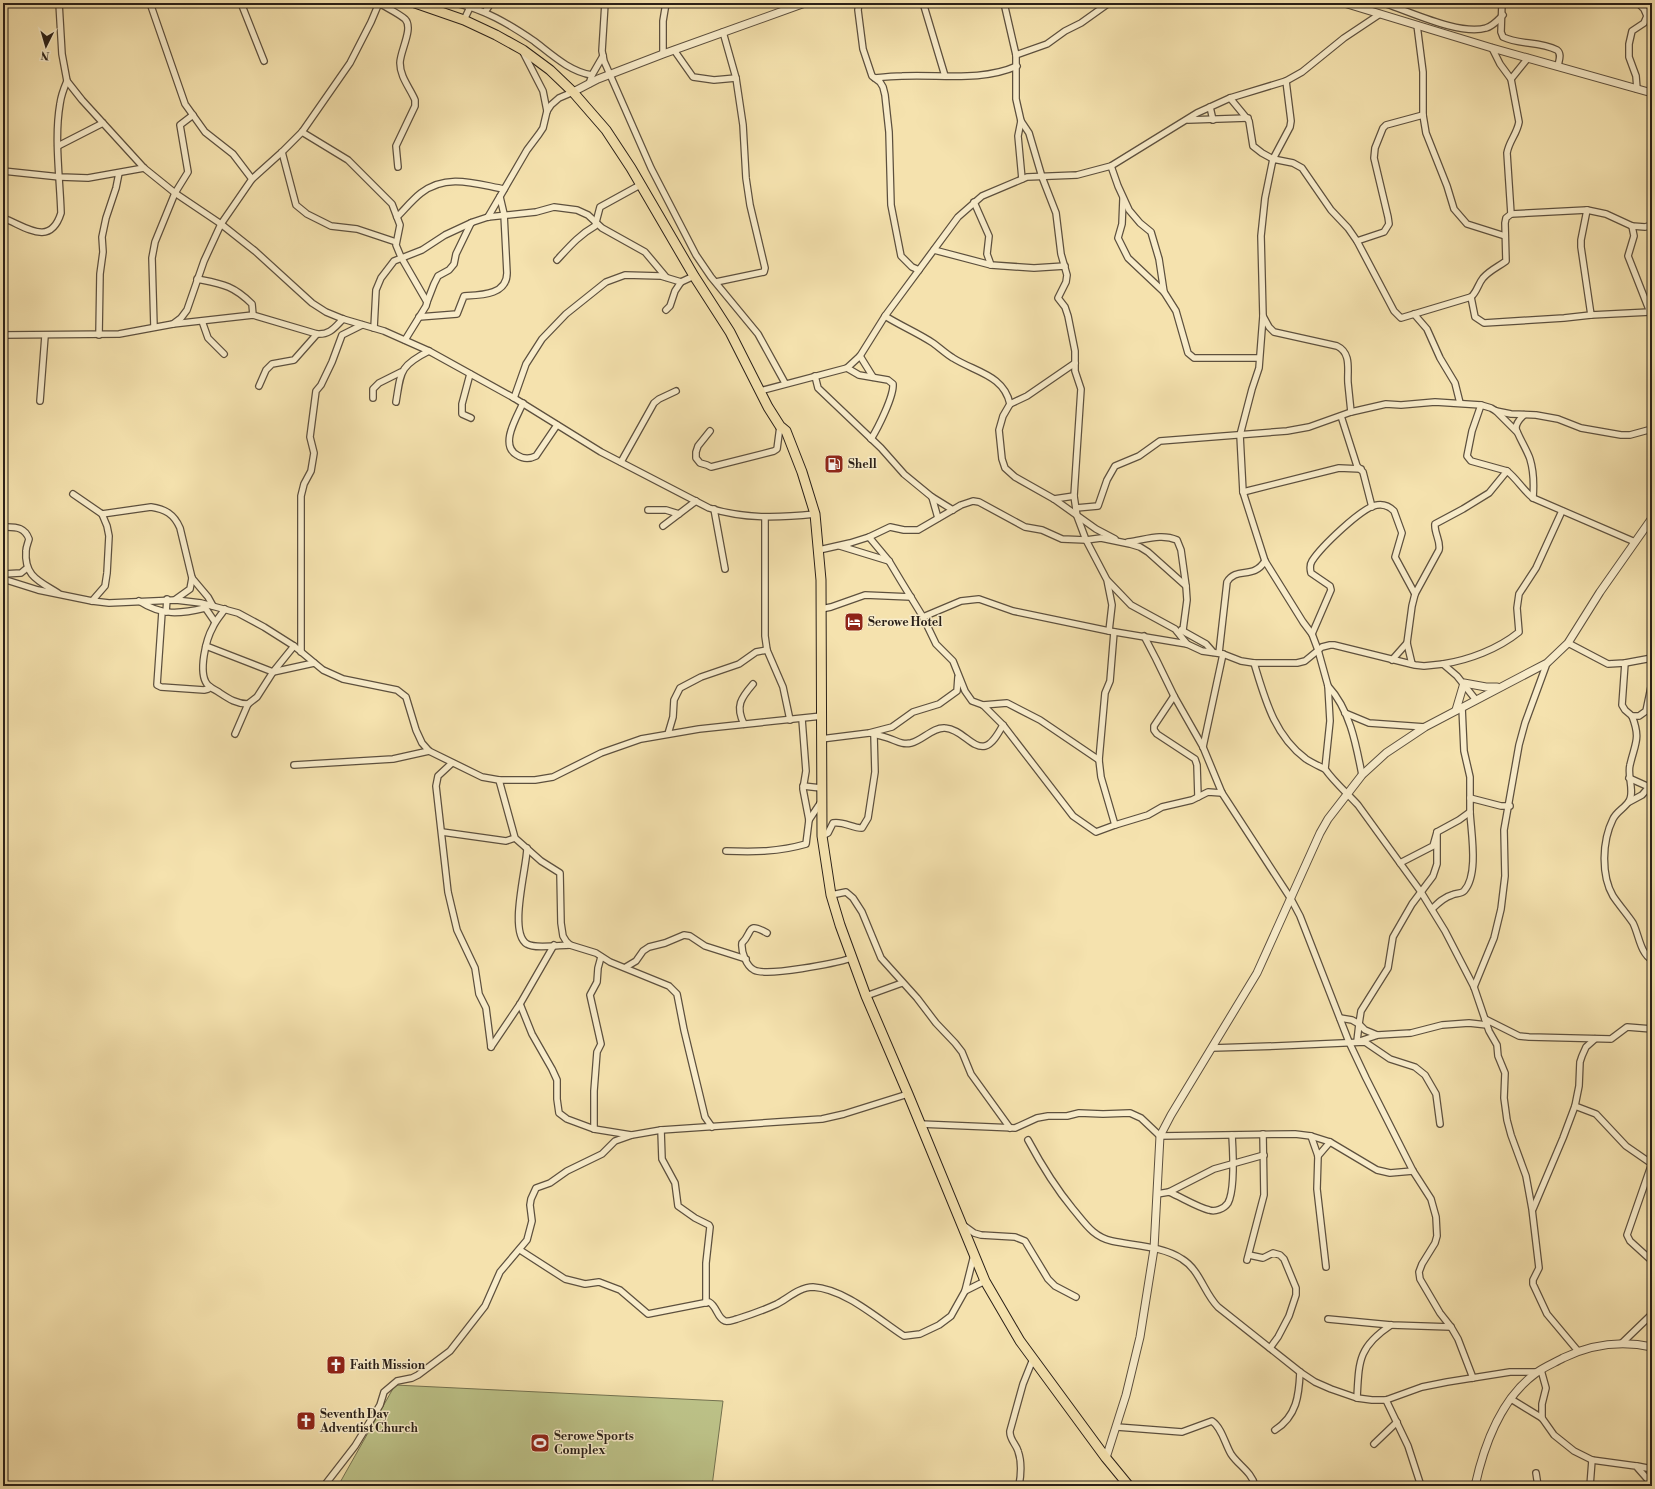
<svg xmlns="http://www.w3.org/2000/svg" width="1655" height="1489" font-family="'Libre Bodoni',serif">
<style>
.green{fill:#bdc389;stroke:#747250}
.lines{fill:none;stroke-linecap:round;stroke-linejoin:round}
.minor-casing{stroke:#5d503e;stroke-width:8}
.tertiary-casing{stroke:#5d503e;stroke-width:9}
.primary-casing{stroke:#2a2018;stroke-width:11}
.minor{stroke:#f8ecca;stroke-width:5.5}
.tertiary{stroke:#f8ecca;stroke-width:7}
.primary{stroke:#f5e2ae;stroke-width:9}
.labels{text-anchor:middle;stroke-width:3;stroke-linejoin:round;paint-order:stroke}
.poi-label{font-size:12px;font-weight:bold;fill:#2a2018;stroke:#f8ecca;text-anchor:start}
</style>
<rect width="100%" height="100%" fill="#f5e2ae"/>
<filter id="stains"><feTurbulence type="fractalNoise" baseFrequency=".005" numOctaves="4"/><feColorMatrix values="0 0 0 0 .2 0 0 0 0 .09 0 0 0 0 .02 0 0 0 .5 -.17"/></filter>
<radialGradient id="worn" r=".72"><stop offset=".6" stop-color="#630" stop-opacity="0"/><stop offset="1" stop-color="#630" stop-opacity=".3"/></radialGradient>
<!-- green -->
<path class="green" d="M395,1385L723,1401L712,1486H338Z"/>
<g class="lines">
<!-- minor casing -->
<g class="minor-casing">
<g id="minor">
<path d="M59,3L62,54L67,81L82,100L144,168L175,193L221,224L255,251L312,303L326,312L343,319L384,331L429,351L514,398L601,452L709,508C744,519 778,518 815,514"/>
<path d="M150,3L185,104L205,132L233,154L252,179"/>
<path d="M241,3L264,61"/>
<path d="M379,3C387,8 398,13 405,19C414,28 400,51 400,63C400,77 410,88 415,100V106L396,146L398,167"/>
<path d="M455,3C484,9 509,24 534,41C551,54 570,72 592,75"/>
<path d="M605,3L602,51L604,61L651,168L696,255L711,277L758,334L785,383"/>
<path d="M859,3L858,10L863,49L872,76L880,82L883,87L885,95L889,132L891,205L901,256L912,267L919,270"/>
<path d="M1004,3L1016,55V99L1021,121L1018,136L1022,179"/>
<path d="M1502,3L1501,32L1503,37C1519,45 1539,41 1557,50C1562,54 1559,60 1558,66"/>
<path d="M1386,4C1411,12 1461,36 1486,28C1493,26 1497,21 1503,15"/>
<path d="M1355,5L1388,3"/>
<path d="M924,6L945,76"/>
<path d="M485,12L491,3"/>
<path d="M464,20L472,3"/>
<path d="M1417,25L1423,72V115L1426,133L1447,186L1454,209L1467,224L1505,236"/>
<path d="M674,50L693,77L714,80L736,78"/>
<path d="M523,52L543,91L547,111"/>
<path d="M663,54V21L666,3"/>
<path d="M1016,55L1047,44L1065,31L1081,23L1109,3"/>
<path d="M875,78C884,77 893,76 902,76C940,74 981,82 1017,66"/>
<path d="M1511,79L1528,58"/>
<path d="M589,84L592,75L603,56"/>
<path d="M1637,89L1636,76L1629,57V44L1632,31L1644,23L1647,16L1644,9L1638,3"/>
<path d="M1230,98L1249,121L1253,146L1262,153L1273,159L1290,127L1291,121L1286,81"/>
<path d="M1210,107L1213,120"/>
<path d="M1188,120L1248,118"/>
<path d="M1021,121L1029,133L1042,177L1056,213L1061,254L1067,275L1066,282L1058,298L1065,307L1068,316L1075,351V371L1081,389L1074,496L1077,516L1086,540L1107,580L1112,605L1109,631"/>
<path d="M302,132L348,160L392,204L400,225L396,245L401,257L427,302L426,306L405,340"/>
<path d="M58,146L103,123"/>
<path d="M282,152L296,205L307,214L331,226L357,229L396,242"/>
<path d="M1111,166L1118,186L1129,210L1140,223L1151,232L1159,259L1164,292L1176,311L1188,353L1194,358H1259"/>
<path d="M3,171L60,177L88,178L144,168"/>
<path d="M1123,199L1122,224L1118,238L1128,258L1164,292"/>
<path d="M974,202L989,236L987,254L991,265"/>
<path d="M1587,210L1581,240V247L1591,315L1650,312"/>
<path d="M1511,214L1587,210L1606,214L1632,226L1645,227L1652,225"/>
<path d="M397,217C405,209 412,200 421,193C447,173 476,184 504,189"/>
<path d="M488,217L527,150L539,134L543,128L547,111L551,105L559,98L573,92"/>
<path d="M3,218C25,226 50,248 61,213C60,179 54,138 60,104C61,96 64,88 67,81"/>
<path d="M1632,226L1634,236L1628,256L1650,312L1652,314"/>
<path d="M1357,241L1384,232L1389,224L1388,217L1374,158L1375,148L1383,128L1386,125L1423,115"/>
<path d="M934,250L991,265L1034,268L1065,266"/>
<path d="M557,260C569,247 579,235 595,226L600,207L640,185"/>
<path d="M197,279C222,284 233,285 252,304L253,315"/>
<path d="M716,282L764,272L765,268L750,205L746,178L743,125L736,78L723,32"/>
<path d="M1471,297L1475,317L1484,323L1564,318L1591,315"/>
<path d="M427,302L434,284L438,276L449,270L454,264L456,254L471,223"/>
<path d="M666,310L670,306L675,291L681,282"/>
<path d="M1414,314L1427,329L1440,358L1455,383L1460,403"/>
<path d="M885,316C901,326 918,333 933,343C940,348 946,354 953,358C975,372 1004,375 1010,404L1003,416L999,430L1002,459L1005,468L1015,477L1054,499L1096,529L1115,539"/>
<path d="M1263,316L1261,236L1265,198L1273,159L1293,163L1302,168L1331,210L1348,228L1357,241L1394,311L1401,318L1471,297C1477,292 1478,284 1483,278C1490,270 1498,267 1506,261L1505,223L1506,218L1511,214L1507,153C1509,141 1517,134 1519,122L1511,79L1500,64L1492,48"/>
<path d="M419,317L457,314L464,296C481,295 507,295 507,273L504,214L500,197"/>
<path d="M202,321L208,338L224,354"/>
<path d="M173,324L253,315L317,334C330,335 335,327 343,319"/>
<path d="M154,327L152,258L155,242L175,193L188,172L180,125L193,115"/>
<path d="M374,328L376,290L381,278L394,261L422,250L445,235L473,222L488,217L536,212L554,207L577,210L588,215L602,228L645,252L666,277"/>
<path d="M3,335L119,334L173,324L181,318L187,310L204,261L221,224L252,179L282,152L302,132L350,63L371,22L379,3"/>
<path d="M99,335L100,274L103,252L102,237L106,218L116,188L119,173"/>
<path d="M860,356L873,377"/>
<path d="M847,368L859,375L888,380L893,384C894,396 878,428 871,439"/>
<path d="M470,374L462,404V414L471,418"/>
<path d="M815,376L818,388L881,448L904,474L932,497L938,518"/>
<path d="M259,386L266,370L272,364L294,360L317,334"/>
<path d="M760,391L847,368L860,356L885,316L958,217L982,196L1027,177L1077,175L1111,166L1197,113L1230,98L1286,81L1302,72L1344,38L1380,14"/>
<path d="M373,398V389L379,383L401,372"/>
<path d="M514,398L526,364L542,339L566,314L606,282L625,275L661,276L681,282L694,276"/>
<path d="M40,401L45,336"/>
<path d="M396,402C401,372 399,366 429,351"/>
<path d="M523,403C517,417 499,445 517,455C523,459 530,459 536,456L557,425"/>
<path d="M1010,404L1027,396L1075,363"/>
<path d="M1481,405L1472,431L1467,456L1471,461L1507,471"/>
<path d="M1496,411L1517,432"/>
<path d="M1351,412C1350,403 1349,393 1348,383C1347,371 1352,353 1337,346L1274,332L1269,327L1263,316L1259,368L1252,389L1240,435L1243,492L1265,561L1303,622L1312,634L1318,650L1328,686L1330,721L1325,769C1335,783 1347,793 1358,805L1421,892L1445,931L1474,987L1489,1031L1497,1045L1498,1056L1505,1073L1504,1098L1507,1120L1511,1135L1526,1176L1532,1209L1539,1268L1533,1280V1284L1547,1314L1578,1351"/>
<path d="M1524,415C1521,418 1516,422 1516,428C1516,432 1528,452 1530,459C1534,472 1534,485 1533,498"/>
<path d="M1341,416L1357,466L1363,472L1372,507"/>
<path d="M710,431L698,446L696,452V458L700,463L707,465L711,467L774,451L777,449L780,426"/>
<path d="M621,462L654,403L659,399L676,391"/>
<path d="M1243,492L1339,468L1361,469"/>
<path d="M73,494L102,514L151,507C165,509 174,514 180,528L192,578L208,597L213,606"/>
<path d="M932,497L953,510"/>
<path d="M1054,499L1074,496"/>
<path d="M1076,508L1098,506L1107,480L1115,466L1139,456L1160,441L1287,431L1309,427L1351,412L1386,404L1401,405L1435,402L1481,405L1491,408L1496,411L1511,414L1536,415L1558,419L1581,428L1621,435H1630L1652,429"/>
<path d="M714,509L725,569"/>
<path d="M648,510H666L679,514"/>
<path d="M765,518V636L767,650L783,687L790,720"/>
<path d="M663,526L696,501"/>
<path d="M7,527C17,527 25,528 29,539C28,543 26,547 26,551C24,576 39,581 58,593"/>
<path d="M869,537L890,527L904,530H918L961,505L973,501L979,502L1025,527L1042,530L1062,539L1086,540L1101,538L1130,544L1140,547L1148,552L1186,586L1187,600L1183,630"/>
<path d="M1128,542C1145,540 1161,533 1177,540L1181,550L1186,586"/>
<path d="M840,546L889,561"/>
<path d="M819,550L850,543L869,537L889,561L901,581L923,617L936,644L953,661L965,691L972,701L983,705L1003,725L1073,816L1096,832L1115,825L1148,815L1162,807L1192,800L1208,792L1222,793"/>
<path d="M3,574L21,573L27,568"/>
<path d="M3,579L38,590L92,601L109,603L176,600L201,603L238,613L264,627L294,646L323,670L343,679L397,690L406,697L416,730L422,743L429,751L482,777L499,780H535L553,777L601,753L641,739L699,729L822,716"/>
<path d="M1108,581L1131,605L1175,629L1187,644"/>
<path d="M176,599L190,589L192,578"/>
<path d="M92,601L105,586L107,573L109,536L107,526L102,514"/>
<path d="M139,601C162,616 180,614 205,608"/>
<path d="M204,606L215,622"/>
<path d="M225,609C221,615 216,620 213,627C206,639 198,672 207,684C210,688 216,690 220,693C229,699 237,704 248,704"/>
<path d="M821,609L831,607L865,595L911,597"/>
<path d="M162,612L157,685L161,687L204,690L208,689L210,687"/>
<path d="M166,612L167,599"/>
<path d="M923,617L961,601L979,599L1013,611L1109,631L1187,644L1202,651L1223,654L1241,661L1254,663H1297L1305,661L1322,647L1330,645H1334L1415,665L1424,666L1443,664L1457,676L1476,700"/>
<path d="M1181,630L1206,644L1213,652"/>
<path d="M1114,632L1110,681L1105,693L1099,760L1101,777L1115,825"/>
<path d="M1312,634L1331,590L1330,586L1311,573C1310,569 1310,564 1312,561C1321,547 1362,507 1377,505C1383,504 1389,506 1394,511L1402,533L1395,557L1415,594"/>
<path d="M1144,636L1156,659L1174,696L1203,747L1222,793L1291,899L1300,916L1349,1042L1366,1078L1413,1171L1431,1199L1436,1217L1437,1236L1435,1243L1422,1264L1419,1272L1420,1279L1440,1313L1451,1327L1458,1339L1473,1378"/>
<path d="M1568,643L1608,664L1625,663L1652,658"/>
<path d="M206,646L273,672L314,663"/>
<path d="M301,652V496L304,484L311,471L314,453L310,437L316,391L321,385L332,362L342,335L362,325"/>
<path d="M1219,653L1227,582C1237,566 1253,580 1265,561"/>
<path d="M1392,660L1407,643"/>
<path d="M1254,663C1265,699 1274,735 1306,759C1312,763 1319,766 1325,769"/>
<path d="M1625,663L1622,705L1625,710L1632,716C1641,739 1635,743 1630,765C1627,776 1635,792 1629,801C1625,808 1617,811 1613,819C1602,841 1601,875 1613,896C1619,905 1627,914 1633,923C1639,935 1640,953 1652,960"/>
<path d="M1412,664L1407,643L1412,606L1415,594L1439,550C1441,541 1434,533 1435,524L1463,509L1489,493L1507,471C1517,479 1523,490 1533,498L1635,542"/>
<path d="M1443,664C1469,660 1498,649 1519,632L1517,608L1519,594L1536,568L1562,511"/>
<path d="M1328,686C1350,710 1356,744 1362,775"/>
<path d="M1174,696L1154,726V730L1157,734L1195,759L1197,765L1198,797"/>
<path d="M983,705L1007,703L1040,720L1099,760"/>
<path d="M1462,707L1464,751L1470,777V798"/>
<path d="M1345,713L1369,723L1425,727"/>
<path d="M1632,716H1639L1646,711L1652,682"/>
<path d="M744,724C735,706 741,698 753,684"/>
<path d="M870,733C876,735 883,736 888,738C897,741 902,745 911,743C923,740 933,727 945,728C962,729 972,749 985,746C993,744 999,732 1003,725"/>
<path d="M235,734L248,704L257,697L273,672L294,646"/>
<path d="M668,734L673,717L674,700L680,688L701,677L739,664L756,652L767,650"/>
<path d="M821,739L869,733L892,727L913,712L939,704L957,691L958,677"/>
<path d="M1203,747L1223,654"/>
<path d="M452,763L438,776L436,786L448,892L457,930L475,968L479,994L486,1008L491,1047"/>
<path d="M294,765L393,759L429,751"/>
<path d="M1629,778L1649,787"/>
<path d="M499,780L515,838L541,861L560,873L561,923L563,936L566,941L570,945L596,953L610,962L669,986L677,994L684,1030L705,1117L712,1127"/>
<path d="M803,786L821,788"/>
<path d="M1629,802L1642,795L1649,787L1652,786"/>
<path d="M809,820L821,802"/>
<path d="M442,832L506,841L515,838"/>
<path d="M822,836L828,833L833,823C843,821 852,828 862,828L868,818L875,772L874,735"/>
<path d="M527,848C527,867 508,933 527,944C535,949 560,945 570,945"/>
<path d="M726,851C755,852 778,852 806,844L809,820L803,789L806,771L802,719"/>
<path d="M1400,863L1433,846L1437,832L1459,820L1470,812V798L1501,806H1510"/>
<path d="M831,895L846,892L853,898L862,912L881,958L917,998L936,1023L955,1043L962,1052L971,1074L1010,1128"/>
<path d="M1432,909C1438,903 1444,897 1452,895C1456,893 1461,894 1464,891C1479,875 1471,832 1470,812"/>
<path d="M767,933C746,921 753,933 742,943C741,951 746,966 754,970C767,977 836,963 852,958"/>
<path d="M626,967L636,961L643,951L649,947L665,943L684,935L690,936L705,946L746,959"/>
<path d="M1474,987L1494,938L1501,909L1505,876L1504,830L1519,745L1525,723L1547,663"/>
<path d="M866,996L902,983"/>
<path d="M520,1004L532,1034L552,1069L557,1080V1099L559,1113L567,1119L594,1129L631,1135"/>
<path d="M1340,1018L1352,1020L1359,1024L1361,1011L1388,968L1393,937L1412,904L1433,876L1437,864V832"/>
<path d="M1485,1019L1519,1036L1529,1037L1611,1039L1627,1027L1652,1029"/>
<path d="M1359,1024L1365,1030L1377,1035"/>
<path d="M1357,1041L1359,1024"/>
<path d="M1360,1041L1378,1035L1411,1033L1442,1025L1469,1023L1487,1025"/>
<path d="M491,1047L520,1004L554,945"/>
<path d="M1212,1048L1276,1046L1365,1042L1390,1059L1415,1067L1425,1075L1436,1094L1440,1124"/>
<path d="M1575,1106L1596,1114L1626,1146L1652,1164"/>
<path d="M920,1124L1015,1128L1037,1118L1048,1116H1067L1079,1113L1103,1114L1130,1113L1141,1118L1160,1136L1295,1134L1311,1136L1330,1142L1377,1170L1390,1173L1413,1171"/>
<path d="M594,1129V1091L597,1052L601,1044L590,995L597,982L598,968L601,957"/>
<path d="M661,1130L662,1159L675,1183L678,1206L695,1218L709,1225L710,1227L706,1263V1303"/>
<path d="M1311,1136L1318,1156L1317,1189L1326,1267"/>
<path d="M1028,1140C1042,1166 1054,1186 1073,1209C1085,1223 1093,1237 1112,1241C1135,1246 1162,1246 1182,1259C1200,1270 1204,1293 1218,1307L1300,1372L1315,1382L1331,1389L1357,1398L1372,1400H1386L1422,1387L1447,1382L1510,1372H1538"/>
<path d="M1318,1156L1330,1142"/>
<path d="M1652,1163L1627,1235L1630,1241L1652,1261"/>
<path d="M1169,1192C1181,1197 1197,1207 1209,1210C1215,1212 1224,1209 1228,1203C1235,1190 1233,1151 1232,1135"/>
<path d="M1157,1194L1169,1192L1214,1169L1264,1155"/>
<path d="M1533,1209L1563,1138L1575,1106L1579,1086L1580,1062L1582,1056L1586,1047L1595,1039"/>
<path d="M963,1225L974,1233L981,1235L1015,1237L1025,1241L1048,1279L1055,1286L1076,1297"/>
<path d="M520,1250L565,1279L585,1284L599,1282L620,1290L648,1314L709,1302C717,1306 717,1318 725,1321C728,1322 733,1320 737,1319C750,1315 764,1310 777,1304C788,1298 800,1287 813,1287C845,1289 878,1319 904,1336L920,1334L939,1325L951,1316L965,1291L985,1281"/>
<path d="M1249,1255L1263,1258L1273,1253L1280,1255L1284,1259L1296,1288V1295L1289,1316L1278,1337L1270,1348"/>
<path d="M1247,1260L1264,1195L1263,1134"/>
<path d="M965,1291L974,1255"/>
<path d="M1328,1319L1391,1325L1451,1327"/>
<path d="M1622,1343L1652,1314"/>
<path d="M1541,1370L1546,1388L1542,1404V1418"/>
<path d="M1357,1398C1359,1361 1358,1347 1391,1325"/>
<path d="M1511,1399L1542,1418L1554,1435L1574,1451L1592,1460L1636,1466L1650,1482"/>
<path d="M1386,1400L1408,1446L1421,1486"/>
<path d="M1117,1427L1182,1432L1212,1421C1222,1428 1225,1444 1231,1454C1238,1465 1252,1472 1255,1486"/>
<path d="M1275,1430C1297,1416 1299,1395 1300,1372"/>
<path d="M1374,1444L1397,1422"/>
<path d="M1637,1466L1652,1469"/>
<path d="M1536,1473L1538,1486"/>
<path d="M324,1486L355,1446L380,1405L384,1392L397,1381L412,1378L418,1375L450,1351L485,1306L500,1272L527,1240L532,1221L530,1205L531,1199L536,1188L550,1183L567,1171L602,1154L615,1141L632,1135L661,1130L822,1119L844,1114L908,1094"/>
<path d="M1019,1486C1021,1475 1022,1462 1018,1451C1016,1444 1009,1439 1010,1431L1023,1384L1033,1359"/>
<path d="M1590,1486L1592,1460"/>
</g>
</g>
<!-- tertiary casing -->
<g class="tertiary-casing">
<g id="tertiary">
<path d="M1344,3L1492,48L1652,93"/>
<path d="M573,92L598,79L663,54L805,3"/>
<path d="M1456,710L1464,683L1486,687H1497"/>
<path d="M1106,1458L1126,1395L1140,1337L1154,1249L1160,1136L1171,1115L1257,973L1320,833L1328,819L1362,775L1386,753L1425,727L1547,663L1568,643L1600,592L1652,518"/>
<path d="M1475,1486C1484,1445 1500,1399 1536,1373C1544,1367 1554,1363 1563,1358C1592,1344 1620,1340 1652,1347"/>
</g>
</g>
<!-- primary casing -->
<g class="primary-casing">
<path id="primary" d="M415,3L464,20L496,35L523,50L550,70L573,92L606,130L631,168L694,276L730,332L768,407L780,426L786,431L802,472L815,514L821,580L822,836L831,895L840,925L866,996L908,1094L985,1281L1020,1341L1106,1458L1129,1486"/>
</g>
<!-- minor -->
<use href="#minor" class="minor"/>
<!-- tertiary -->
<use href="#tertiary" class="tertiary"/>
<!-- primary -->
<use href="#primary" class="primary"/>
</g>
<!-- icons -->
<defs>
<g id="fuel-square" transform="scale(1)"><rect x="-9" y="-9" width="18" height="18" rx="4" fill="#8f2418" stroke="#f8ecca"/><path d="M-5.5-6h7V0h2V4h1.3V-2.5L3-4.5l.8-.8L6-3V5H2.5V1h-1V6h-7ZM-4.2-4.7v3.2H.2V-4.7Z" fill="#fff"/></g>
<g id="hotel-square" transform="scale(1)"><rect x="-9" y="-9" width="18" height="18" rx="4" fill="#8f2418" stroke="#f8ecca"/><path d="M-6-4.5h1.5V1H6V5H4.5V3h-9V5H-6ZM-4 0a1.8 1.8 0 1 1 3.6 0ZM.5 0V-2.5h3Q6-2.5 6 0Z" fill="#fff"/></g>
<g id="church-square" transform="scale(1)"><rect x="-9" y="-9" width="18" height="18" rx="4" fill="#8f2418" stroke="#f8ecca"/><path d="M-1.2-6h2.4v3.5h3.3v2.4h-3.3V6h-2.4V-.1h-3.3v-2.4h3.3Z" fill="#fff"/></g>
<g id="stadium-square" transform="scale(1)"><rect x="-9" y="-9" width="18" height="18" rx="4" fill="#8f2418" stroke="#f8ecca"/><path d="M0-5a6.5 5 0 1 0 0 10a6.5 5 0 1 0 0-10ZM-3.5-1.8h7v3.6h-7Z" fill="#fff"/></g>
</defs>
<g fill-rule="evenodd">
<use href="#fuel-square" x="834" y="464"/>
<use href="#hotel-square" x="854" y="622"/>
<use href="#church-square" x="336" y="1365"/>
<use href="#church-square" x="306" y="1421"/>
<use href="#stadium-square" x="540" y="1443"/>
</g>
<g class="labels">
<!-- poi labels -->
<g class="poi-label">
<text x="848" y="468">Shell</text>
<text x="868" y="626">Serowe Hotel</text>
<text x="350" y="1369">Faith Mission</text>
<text x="320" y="1418">Seventh Day<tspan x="320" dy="14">Adventist Church</tspan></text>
<text x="554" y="1440">Serowe Sports<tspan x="554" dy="14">Complex</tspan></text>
</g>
</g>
<!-- margin -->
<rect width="1655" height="1489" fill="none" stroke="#f5e2ae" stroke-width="16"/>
<rect x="4" y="4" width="1647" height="1481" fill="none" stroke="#2a2018" stroke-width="2"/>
<rect x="8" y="8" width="1639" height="1473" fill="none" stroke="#2a2018"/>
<!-- north arrow -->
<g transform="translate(46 46) rotate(185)" stroke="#f8ecca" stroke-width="3" paint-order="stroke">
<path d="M0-3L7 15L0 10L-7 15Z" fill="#2a2018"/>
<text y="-6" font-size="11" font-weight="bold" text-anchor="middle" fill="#2a2018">N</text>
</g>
<rect width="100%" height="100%" filter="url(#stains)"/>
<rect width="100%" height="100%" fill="url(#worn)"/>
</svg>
